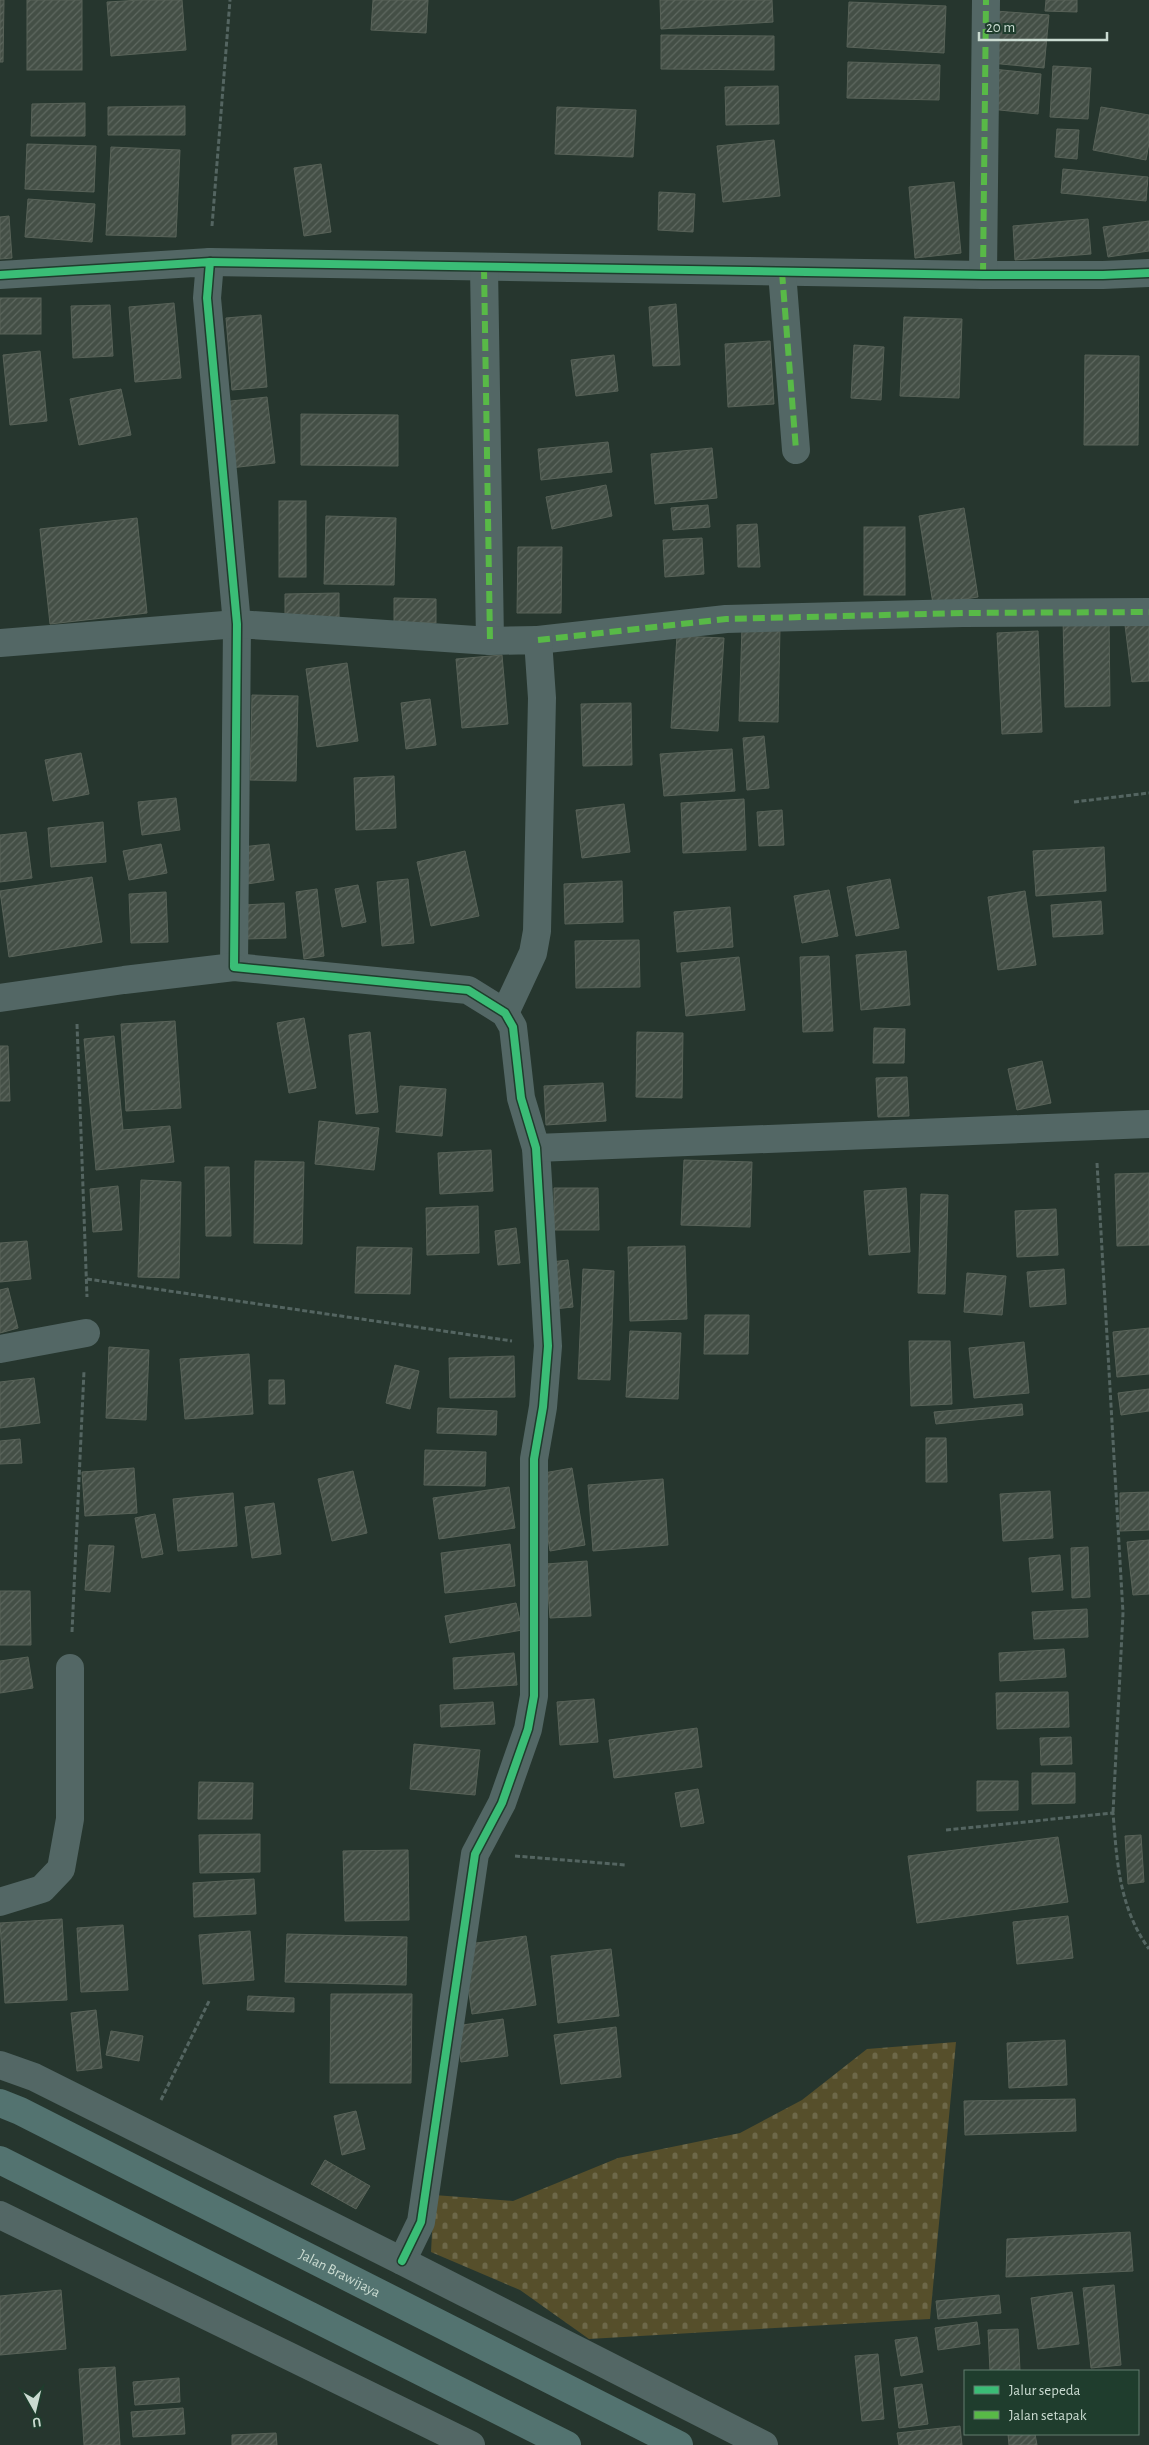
<svg xmlns="http://www.w3.org/2000/svg" width="1149" height="2445" font-family="'Alegreya Sans',sans-serif">
<style>
.cemetery{fill:url(#cemetery-stones)}
.building{fill:url(#building-hatch);stroke:#586258}
.lines{fill:none;stroke-linecap:round;stroke-linejoin:round}
.path{stroke:#546561;stroke-width:3;stroke-dasharray:5 2.5;stroke-linecap:butt}
.minor{stroke:#536765;stroke-width:28}
.highway{stroke:#537370;stroke-width:28}
.quiet{stroke:#58b947;stroke-width:6;stroke-dasharray:12 6;stroke-linecap:butt}
.cycleway-casing{stroke:#1f3d2d;stroke-width:11}
.cycleway{stroke:#3abd76;stroke-width:8}
.labels{text-anchor:middle;stroke-width:4.5;stroke-linejoin:round;paint-order:stroke}
.street-label{font-size:15px;fill:#cadbd1;stroke:#1f3d2d}
</style>
<defs>
<pattern id="cemetery-stones" width="16" height="16" patternUnits="userSpaceOnUse" patternTransform="scale(1.25)"><rect width="16" height="16" fill="#564f2b"/><path d="M2 7V4a2 2 0 0 1 4 0v3zM10 15v-3a2 2 0 0 1 4 0v3z" fill="#6d6849"/></pattern>
<pattern id="building-hatch" width="6" height="6" patternUnits="userSpaceOnUse" patternTransform="scale(1.25)"><rect width="6" height="6" fill="#444f46"/><path d="M-1 1l2-2M0 6l6-6M5 7l2-2" fill="none" stroke="#5e6860"/></pattern>
</defs>
<rect width="100%" height="100%" fill="#26362e"/>
<!-- cemetery -->
<path class="cemetery" d="M956,2042L930,2319L589,2339L520,2290L431,2252L434,2195L513,2201L618,2158L740,2133L802,2100L867,2049Z"/>
<!-- building -->
<g class="building">
<path d="M0,0H4L3,62H0Z"/>
<rect x="27" y="0" width="55" height="70"/>
<path d="M141,0H182L186,50L111,56L107,2Z"/>
<path d="M373,0H428L426,33L371,30Z"/>
<path d="M660,0H772L773,22L661,29Z"/>
<path d="M1046,0H1077V12L1045,11Z"/>
<path d="M849,2L946,6L944,53L847,47Z"/>
<path d="M995,11L1049,15L1044,68L990,63Z"/>
<path d="M661,35L774,36V70L661,69Z"/>
<path d="M848,62L940,65L939,100L847,98Z"/>
<path d="M1053,66L1091,68L1088,119L1050,117Z"/>
<path d="M993,69L1041,74L1038,114L990,109Z"/>
<path d="M778,86L779,124L726,125L725,87Z"/>
<path d="M85,103V136H31L32,104Z"/>
<path d="M185,106V135H108V107Z"/>
<path d="M557,107L636,110L633,157L555,154Z"/>
<path d="M1101,107L1149,115V143L1146,160L1093,150Z"/>
<path d="M1057,129L1079,130L1077,159L1055,157Z"/>
<path d="M774,140L780,196L723,202L717,146Z"/>
<path d="M27,144L96,146L94,192L25,189Z"/>
<path d="M111,147L180,150L176,237L106,235Z"/>
<path d="M321,164L331,232L304,236L294,168Z"/>
<path d="M1063,169L1148,177L1146,201L1061,193Z"/>
<path d="M954,182L961,253L915,258L909,187Z"/>
<path d="M659,192L695,194L693,232L658,230Z"/>
<path d="M28,199L95,204L92,242L25,237Z"/>
<path d="M9,216L12,258L0,259V217Z"/>
<path d="M1088,219L1091,254L1015,260L1013,226Z"/>
<path d="M1149,221V251L1108,257L1103,227Z"/>
<rect x="0" y="298" width="41" height="36"/>
<path d="M174,303L181,378L135,382L129,307Z"/>
<path d="M676,304L680,365L653,366L649,307Z"/>
<path d="M110,305L113,356L73,358L71,306Z"/>
<path d="M261,315L267,387L232,390L226,318Z"/>
<path d="M904,317L962,319L959,398L900,396Z"/>
<path d="M770,341L774,404L728,407L725,344Z"/>
<path d="M854,345L884,347L881,400L851,398Z"/>
<path d="M40,351L47,421L10,425L3,355Z"/>
<path d="M614,355L618,391L576,396L571,360Z"/>
<path d="M1085,355L1139,356L1138,445H1084Z"/>
<path d="M121,389L131,435L79,445L70,399Z"/>
<path d="M267,397L275,463L230,468L222,402Z"/>
<path d="M301,414L398,415V466L301,465Z"/>
<path d="M608,442L612,472L541,480L538,449Z"/>
<path d="M712,448L717,498L655,504L651,454Z"/>
<path d="M606,485L612,516L552,529L546,497Z"/>
<rect x="279" y="501" width="27" height="76"/>
<path d="M708,505L710,527L673,530L671,508Z"/>
<path d="M964,508L978,597L933,604L919,516Z"/>
<path d="M326,516L396,518L394,585L324,584Z"/>
<path d="M137,518L147,613L50,624L40,529Z"/>
<path d="M757,524L760,567H738L737,525Z"/>
<rect x="864" y="527" width="41" height="68"/>
<path d="M702,538L704,574L665,577L663,540Z"/>
<path d="M518,547H562L561,613H517Z"/>
<path d="M339,593V618H285V594Z"/>
<path d="M394,598L436,599V623L394,622Z"/>
<path d="M1109,617L1110,706L1065,707L1063,618Z"/>
<path d="M1149,622V681L1132,682L1125,625Z"/>
<path d="M742,627L780,628L778,722L739,721Z"/>
<path d="M1038,631L1042,732L1002,734L997,633Z"/>
<path d="M677,636L724,638L718,731L671,728Z"/>
<path d="M502,655L508,724L462,728L456,659Z"/>
<path d="M347,663L358,741L317,747L306,669Z"/>
<path d="M252,695L298,696L296,781L250,780Z"/>
<path d="M430,699L436,745L406,749L401,703Z"/>
<path d="M631,703L632,765L583,766L581,704Z"/>
<path d="M764,736L769,788L747,790L743,738Z"/>
<path d="M732,749L735,791L664,796L660,754Z"/>
<path d="M81,753L89,794L53,801L45,760Z"/>
<path d="M394,776L396,828L356,830L354,778Z"/>
<path d="M176,798L180,830L142,835L138,802Z"/>
<path d="M744,799L746,850L683,853L681,803Z"/>
<path d="M624,804L630,852L582,858L576,810Z"/>
<path d="M782,810L784,845L759,846L757,812Z"/>
<path d="M103,822L106,862L51,867L48,828Z"/>
<path d="M26,832L32,878L0,882V835Z"/>
<path d="M161,844L167,873L129,880L123,851Z"/>
<path d="M269,844L274,880L247,884L242,847Z"/>
<path d="M1104,847L1106,891L1036,896L1033,851Z"/>
<path d="M465,851L479,916L431,926L417,862Z"/>
<path d="M92,877L102,942L9,957L0,891Z"/>
<path d="M408,879L414,943L382,946L377,882Z"/>
<path d="M890,879L899,928L856,936L847,887Z"/>
<path d="M622,881L623,922L565,924L564,884Z"/>
<path d="M358,885L366,922L342,927L335,889Z"/>
<path d="M317,889L324,956L304,959L296,892Z"/>
<path d="M829,890L838,936L802,943L794,896Z"/>
<path d="M1025,891L1036,965L998,970L988,897Z"/>
<path d="M166,892L168,942L131,943L129,894Z"/>
<path d="M1101,901L1103,934L1053,937L1051,905Z"/>
<path d="M284,903L286,938L244,939L242,905Z"/>
<path d="M730,907L733,947L677,952L674,912Z"/>
<path d="M639,940L640,987L576,988L575,941Z"/>
<path d="M906,951L910,1005L861,1010L856,955Z"/>
<path d="M829,956L833,1031L803,1032L800,957Z"/>
<path d="M739,957L745,1010L686,1016L681,963Z"/>
<path d="M304,1018L316,1088L289,1093L277,1023Z"/>
<path d="M175,1021L181,1108L126,1111L121,1024Z"/>
<path d="M874,1028L905,1029L904,1063H873Z"/>
<path d="M370,1032L378,1112L356,1114L349,1035Z"/>
<path d="M637,1032L683,1033L682,1098L636,1097Z"/>
<path d="M114,1036L123,1130L170,1126L174,1162L96,1170L84,1039Z"/>
<path d="M0,1046H8L10,1101H0Z"/>
<path d="M1042,1061L1051,1103L1017,1110L1008,1069Z"/>
<path d="M907,1077L909,1116L878,1117L876,1078Z"/>
<path d="M603,1083L606,1121L546,1125L544,1086Z"/>
<path d="M400,1086L446,1089L442,1136L396,1132Z"/>
<path d="M319,1121L379,1128L374,1170L315,1164Z"/>
<path d="M491,1150L493,1191L440,1194L438,1153Z"/>
<path d="M684,1160L752,1162L750,1227L681,1225Z"/>
<path d="M255,1161L304,1162L302,1244L254,1243Z"/>
<path d="M205,1167H229L231,1236H206Z"/>
<path d="M1149,1173V1245L1117,1246L1115,1174Z"/>
<path d="M141,1180L181,1182L179,1278L138,1277Z"/>
<path d="M118,1186L122,1230L93,1232L90,1189Z"/>
<path d="M554,1188H598L599,1230H554Z"/>
<path d="M906,1188L910,1252L869,1255L864,1191Z"/>
<path d="M921,1194L948,1195L945,1294L918,1293Z"/>
<path d="M478,1206L479,1253L427,1255L426,1208Z"/>
<path d="M1056,1209L1058,1255L1017,1257L1015,1211Z"/>
<path d="M516,1228L520,1263L498,1265L495,1231Z"/>
<path d="M27,1241L31,1279L0,1282V1243Z"/>
<path d="M685,1246L687,1319L630,1321L628,1247Z"/>
<path d="M357,1247L412,1248L410,1294L355,1293Z"/>
<path d="M568,1260L573,1307L554,1309L551,1262Z"/>
<path d="M583,1269L614,1271L610,1380L578,1379Z"/>
<path d="M1064,1269L1066,1304L1030,1307L1027,1272Z"/>
<path d="M967,1273L1006,1276L1002,1315L964,1312Z"/>
<path d="M8,1288L18,1328L0,1333V1290Z"/>
<path d="M705,1315H749L748,1354H704Z"/>
<path d="M1149,1328V1374L1117,1377L1113,1332Z"/>
<path d="M630,1331L681,1333L678,1399L626,1397Z"/>
<path d="M909,1341H950L952,1404L911,1406Z"/>
<path d="M1024,1342L1029,1393L974,1398L969,1348Z"/>
<path d="M109,1347L149,1350L146,1420L106,1418Z"/>
<path d="M249,1354L253,1414L185,1419L180,1359Z"/>
<path d="M514,1356L515,1397L450,1398L449,1358Z"/>
<path d="M395,1365L419,1371L410,1409L386,1403Z"/>
<path d="M34,1378L40,1423L0,1428V1382Z"/>
<path d="M269,1380H284L285,1404H269Z"/>
<path d="M1149,1389V1411L1121,1415L1118,1393Z"/>
<path d="M1022,1404L1023,1415L936,1424L934,1412Z"/>
<path d="M438,1408L497,1411L496,1435L437,1433Z"/>
<path d="M926,1438H946L947,1482H926Z"/>
<path d="M20,1439L22,1463L0,1464V1441Z"/>
<path d="M425,1450L486,1452L485,1486L424,1485Z"/>
<path d="M134,1468L137,1513L85,1516L82,1472Z"/>
<path d="M572,1468L585,1545L550,1551L538,1474Z"/>
<path d="M353,1471L367,1533L332,1541L318,1479Z"/>
<path d="M663,1479L668,1545L593,1551L588,1485Z"/>
<path d="M509,1487L515,1528L439,1539L433,1498Z"/>
<path d="M1050,1491L1053,1538L1003,1541L1000,1494Z"/>
<path d="M1149,1492V1530L1120,1531V1493Z"/>
<path d="M233,1493L237,1546L178,1551L173,1499Z"/>
<path d="M274,1503L281,1554L252,1558L245,1507Z"/>
<path d="M155,1514L163,1554L142,1558L135,1518Z"/>
<path d="M1149,1540V1594L1133,1595L1127,1542Z"/>
<path d="M510,1544L515,1586L445,1593L441,1553Z"/>
<path d="M89,1545L114,1546L110,1592L85,1590Z"/>
<path d="M1088,1547L1090,1597L1072,1598L1071,1548Z"/>
<path d="M1060,1555L1063,1590L1032,1592L1029,1558Z"/>
<path d="M587,1561L591,1616L550,1618L546,1564Z"/>
<path d="M0,1591H30L31,1645H0Z"/>
<path d="M516,1603L522,1630L450,1643L445,1616Z"/>
<path d="M1087,1609L1088,1637L1034,1639L1032,1612Z"/>
<path d="M1064,1649L1066,1677L1000,1681L999,1653Z"/>
<path d="M514,1653L517,1685L454,1689L453,1658Z"/>
<path d="M28,1657L33,1688L0,1693V1661Z"/>
<path d="M1068,1692L1069,1727L997,1729L996,1693Z"/>
<path d="M594,1699L598,1742L560,1745L557,1702Z"/>
<path d="M493,1702L495,1724L441,1727L440,1705Z"/>
<path d="M697,1728L702,1767L614,1778L609,1740Z"/>
<path d="M1071,1737L1072,1764L1041,1765L1040,1738Z"/>
<path d="M414,1744L480,1750L475,1795L410,1789Z"/>
<path d="M1032,1773H1075V1803L1032,1804Z"/>
<path d="M977,1781H1018V1810L977,1811Z"/>
<path d="M199,1782L253,1783L252,1819H198Z"/>
<path d="M698,1789L704,1823L681,1827L675,1793Z"/>
<path d="M260,1834V1872L200,1873L199,1835Z"/>
<path d="M1141,1835L1144,1882L1128,1884L1125,1836Z"/>
<path d="M1058,1837L1068,1902L917,1923L908,1856Z"/>
<path d="M408,1850L409,1920L345,1921L343,1851Z"/>
<path d="M254,1879L256,1914L194,1917L193,1883Z"/>
<path d="M1068,1916L1073,1958L1017,1964L1013,1922Z"/>
<path d="M62,1919L67,2000L5,2003L0,1923Z"/>
<path d="M123,1925L128,1990L81,1992L77,1928Z"/>
<path d="M250,1931L254,1980L203,1984L199,1935Z"/>
<path d="M287,1934L407,1937L406,1985L285,1982Z"/>
<path d="M526,1936L536,2005L472,2014L462,1945Z"/>
<path d="M611,1949L619,2016L558,2023L551,1956Z"/>
<path d="M331,1994H412L411,2083H330Z"/>
<path d="M248,1996L294,1998V2012L247,2010Z"/>
<path d="M96,2010L102,2068L77,2071L71,2013Z"/>
<path d="M503,2019L508,2056L461,2062L456,2026Z"/>
<path d="M616,2027L621,2077L561,2084L554,2035Z"/>
<path d="M111,2031L143,2036L139,2061L106,2055Z"/>
<path d="M1065,2040L1067,2085L1009,2088L1007,2043Z"/>
<path d="M1075,2099L1076,2131L965,2135L964,2101Z"/>
<path d="M356,2111L365,2149L342,2155L334,2116Z"/>
<path d="M325,2160L370,2186L356,2209L311,2184Z"/>
<path d="M1130,2232L1133,2271L1006,2277L1007,2239Z"/>
<path d="M1114,2285L1121,2365L1091,2368L1083,2288Z"/>
<path d="M61,2290L66,2349L0,2355V2296Z"/>
<path d="M1072,2292L1079,2344L1038,2349L1031,2298Z"/>
<path d="M999,2295L1001,2313L938,2319L936,2301Z"/>
<path d="M977,2322L980,2344L938,2350L935,2328Z"/>
<path d="M1018,2329L1020,2371H990L988,2330Z"/>
<path d="M917,2337L923,2372L901,2376L895,2340Z"/>
<path d="M878,2354L884,2419L862,2421L855,2356Z"/>
<path d="M115,2367L120,2445H84L79,2369Z"/>
<path d="M179,2378L180,2402L135,2405L133,2382Z"/>
<path d="M922,2384L928,2424L899,2428L894,2388Z"/>
<path d="M183,2408L185,2434L133,2437L131,2412Z"/>
<path d="M960,2426L962,2445H899L897,2433Z"/>
<path d="M276,2433L277,2445H232V2435Z"/>
<path d="M1008,2434H1035L1037,2445H1009Z"/>
</g>
<g class="lines">
<!-- path -->
<g class="path">
<path d="M212,226L230,0"/>
<path d="M1074,802L1149,793"/>
<path d="M77,1024L87,1297"/>
<path d="M1097,1163L1123,1613L1113,1813"/>
<path d="M87,1279L512,1341"/>
<path d="M72,1632L84,1371"/>
<path d="M946,1830L1113,1813C1117,1862 1119,1907 1149,1949"/>
<path d="M515,1856L626,1865"/>
<path d="M161,2100L210,1999"/>
</g>
<!-- minor -->
<g class="minor">
<path d="M210,262L983,275H1103L1149,273"/>
<path d="M484,267L490,641"/>
<path d="M782,272L796,450"/>
<path d="M0,275L210,262L207,298L237,624L234,967L468,990L505,1013L513,1027L521,1098L536,1148L548,1346L543,1407L534,1459V1696L528,1729L502,1803L475,1854L421,2222L402,2261"/>
<path d="M983,275L986,0"/>
<path d="M538,640L726,619L963,613L1149,612"/>
<path d="M0,643L237,624L490,641L538,640L542,698L537,931L533,953L505,1013"/>
<path d="M0,998L124,980L234,967"/>
<path d="M536,1148L1149,1124"/>
<path d="M0,1349L86,1333"/>
<path d="M0,1902L42,1889L61,1869L70,1819V1668"/>
<path d="M0,2065L34,2077L402,2261L764,2445"/>
<path d="M0,2215L471,2445"/>
</g>
<!-- highway -->
<g class="highway">
<path id="s1" d="M0,2103L20,2111L679,2445"/>
<path d="M0,2160L567,2445"/>
</g>
<!-- quiet -->
<g class="quiet">
<path d="M484,267L490,641"/>
<path d="M782,272L796,450"/>
<path d="M983,275L986,0"/>
<path d="M538,640L726,619L963,613L1149,612"/>
</g>
<!-- cycleway casing -->
<g class="cycleway-casing">
<g id="cycleway">
<path d="M210,262L983,275H1103L1149,273"/>
<path d="M0,275L210,262L207,298L237,624L234,967L468,990L505,1013L513,1027L521,1098L536,1148L548,1346L543,1407L534,1459V1696L528,1729L502,1803L475,1854L421,2222L402,2261"/>
</g>
</g>
<!-- cycleway -->
<use href="#cycleway" class="cycleway"/>
</g>
<g class="labels">
<!-- street labels -->
<g class="street-label">
<text dy="5" stroke="none"><textPath href="#s1" startOffset="380">Jalan Brawijaya</textPath></text>
</g>
</g>
<!-- legend -->
<rect x="964" y="2370" width="175" height="65" fill="#1f3d2d" stroke="#637c6f"/>
<rect x="974" y="2386" width="25" height="8" fill="#3abd76" stroke="#637c6f"/>
<text x="1009" y="2395" font-size="15" fill="#cadbd1">Jalur sepeda</text>
<rect x="974" y="2411" width="25" height="8" fill="#58b947" stroke="#637c6f"/>
<text x="1009" y="2420" font-size="15" fill="#cadbd1">Jalan setapak</text>
<!-- north arrow -->
<g transform="translate(35 2410) rotate(172)" stroke="#1f3d2d" stroke-width="4" paint-order="stroke">
<path d="M0-4L9 19L0 12L-9 19Z" fill="#cadbd1"/>
<text y="-8" font-size="14" font-weight="bold" text-anchor="middle" fill="#cadbd1">U</text>
</g>
<!-- scale -->
<path d="M979 32v8h128v-8" fill="none" stroke="#cadbd1" stroke-width="2.5"/>
<text x="986" y="32" font-size="15" fill="#cadbd1" stroke="#1f3d2d" stroke-width="4" paint-order="stroke">20 m</text>
</svg>
